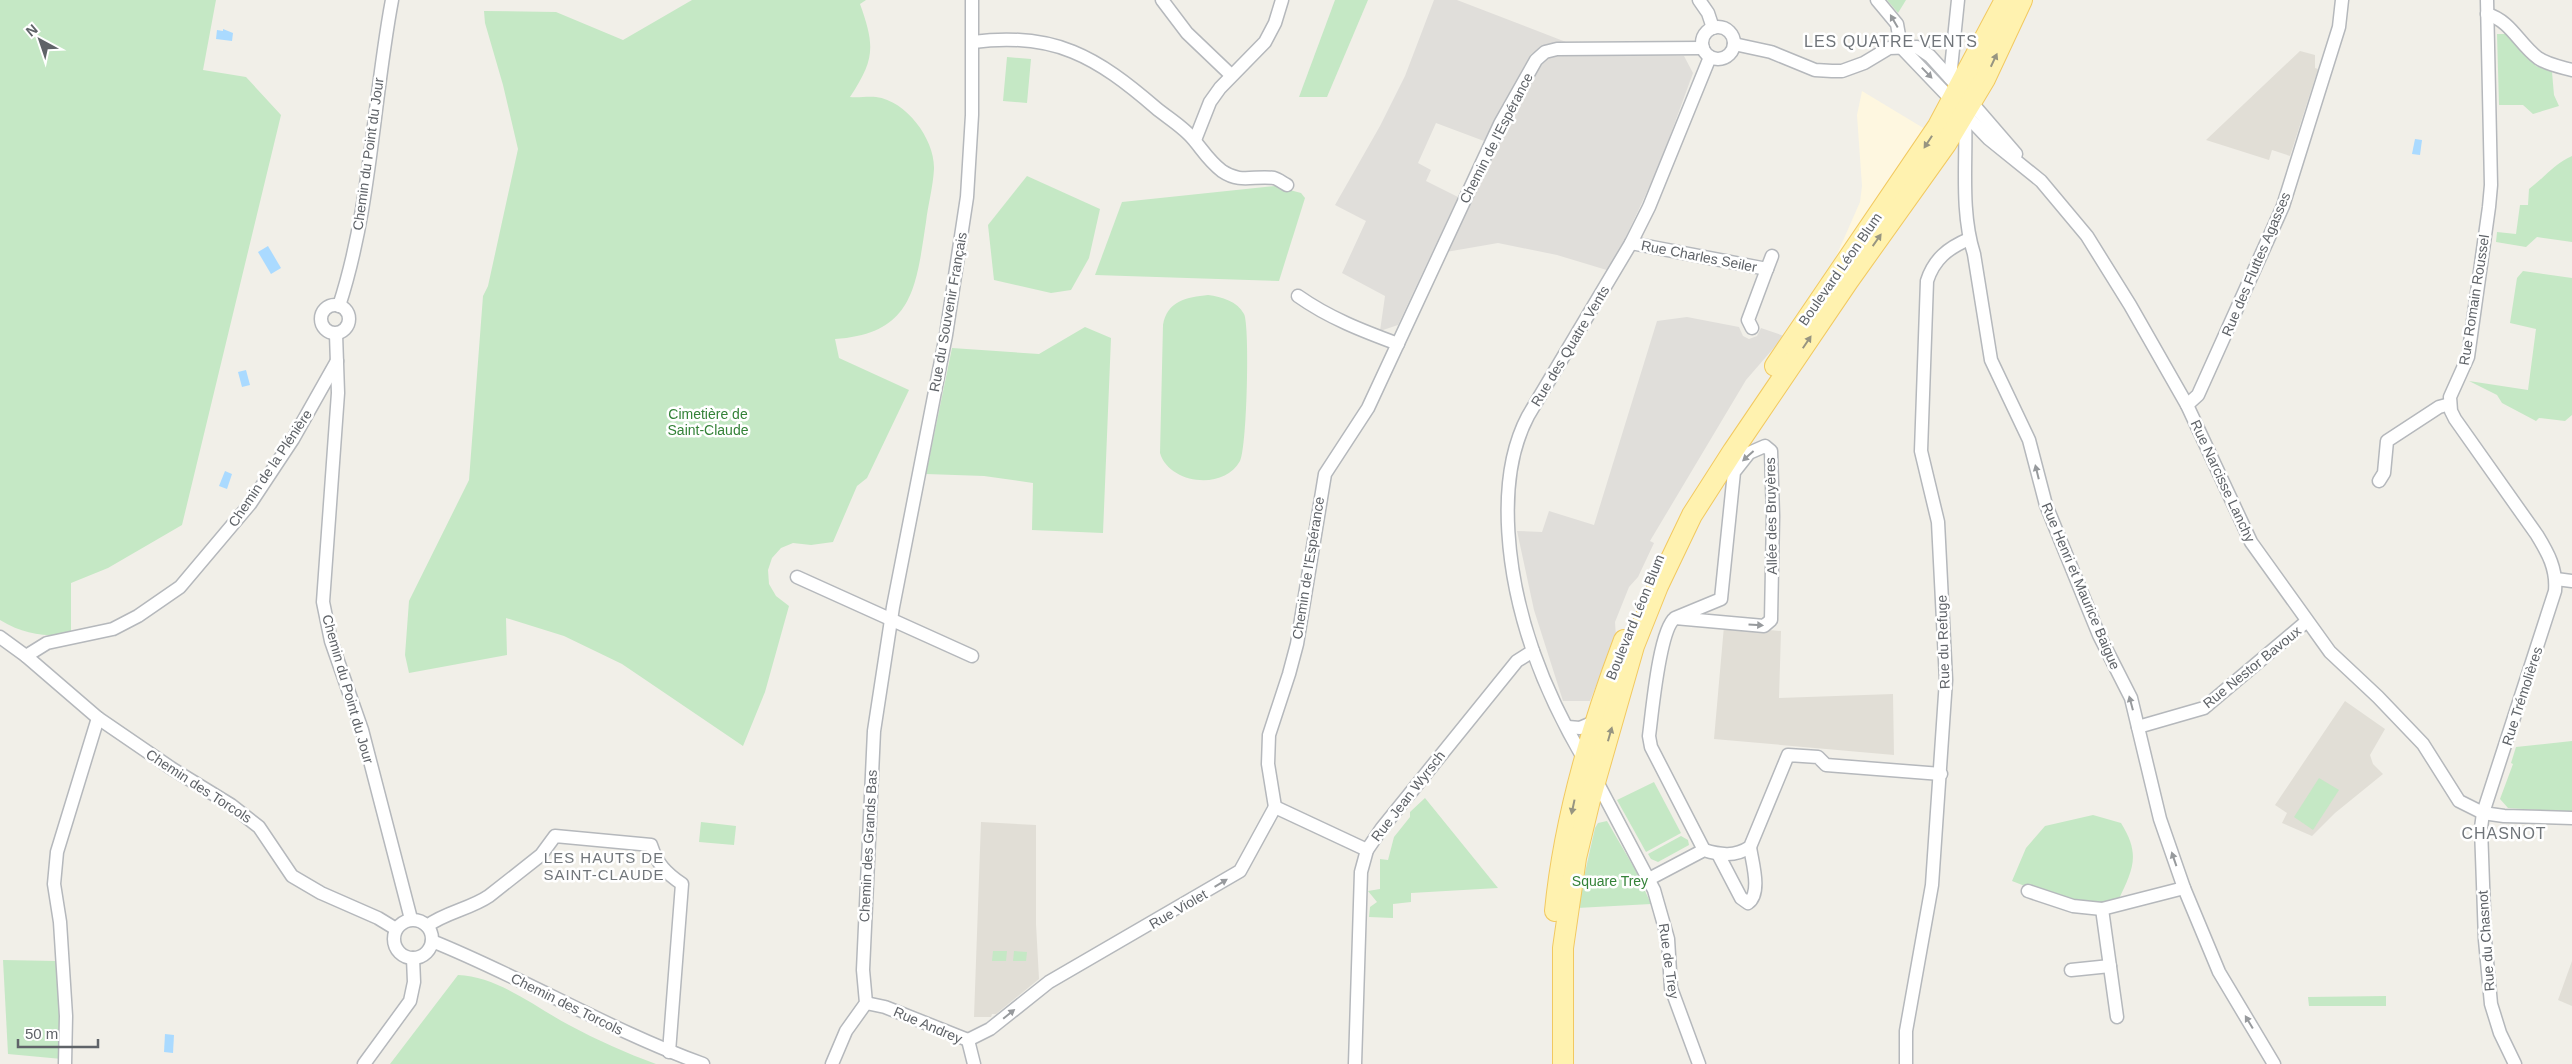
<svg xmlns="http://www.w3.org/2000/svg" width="2572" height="1064" font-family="Helvetica,sans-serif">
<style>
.commercial{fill:#fef7e0}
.industrial{fill:#e0deda}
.education{fill:#e1ded6}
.green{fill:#c5e8c5}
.water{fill:#aadaff}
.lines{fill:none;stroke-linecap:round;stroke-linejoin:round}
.street-casing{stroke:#b5b8bc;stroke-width:15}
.primary-casing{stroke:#f2c960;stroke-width:22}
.street{stroke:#fff;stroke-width:12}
.primary{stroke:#fff2af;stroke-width:20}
.oneway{fill:#979a9d}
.oneway2{fill:#979581}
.labels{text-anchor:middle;stroke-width:5;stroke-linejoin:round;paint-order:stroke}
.street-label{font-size:14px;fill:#5f6368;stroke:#fff}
.park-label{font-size:14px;fill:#348238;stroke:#fff}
.neighbourhood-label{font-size:15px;letter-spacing:1px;fill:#70757a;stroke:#fff}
.quarter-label{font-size:16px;letter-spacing:1px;fill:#70757a;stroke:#fff}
</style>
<rect width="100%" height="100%" fill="#f1efe8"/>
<!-- commercial -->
<path class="commercial" d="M1862,91L1925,129L1834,261L1860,202L1862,186L1857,115Z"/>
<!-- industrial -->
<g class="industrial">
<path d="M1434,0H1457L1566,42L1579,44H1548L1531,54L1484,141L1436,123L1418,163L1431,170L1426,181L1458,197L1398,325L1380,331L1385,296L1342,273L1366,221L1335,205L1380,126L1405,76Z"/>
<path d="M1561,53L1684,56L1693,73L1659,166L1610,271L1557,255L1498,243L1446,252L1488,163L1539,69L1547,57Z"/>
<path d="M1687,317L1739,327L1743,336L1749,339L1757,336L1761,328L1784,336L1746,380L1650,541L1654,543L1638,577L1629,587L1615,622L1616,637L1590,701H1563L1534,610L1517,531L1542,532L1549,511L1594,525L1657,321Z"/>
</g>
<!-- education -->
<g class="education">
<path d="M2300,51L2315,55V68L2318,69L2290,156L2272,150L2269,160L2206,140Z"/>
<path d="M1724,626L1781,631L1779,698L1893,694L1894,755L1714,739Z"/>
<path d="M2345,701L2385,729L2370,755L2373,764L2383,774L2335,813L2312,836L2282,823L2287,813L2275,805Z"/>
<path d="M981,822L1036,825V924L1039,979L996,1014H992L991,1017H974Z"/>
<path d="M2572,961V1006L2558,1000Z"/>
</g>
<!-- green -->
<g class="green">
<path d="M0,0H216L203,70L246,77L281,115L182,525L108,568L71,583V635C43,636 25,635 0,620Z"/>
<path d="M692,0H866L860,4C875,46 875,59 850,97C858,98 868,96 876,97C907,101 935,140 934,169C933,187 928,205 926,222C916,286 914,334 835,339L839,358L909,390L867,478L857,486L833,542L811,545L793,543L781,548L772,558L768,570L769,584L776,596L789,606L765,692L743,746L622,664L564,636L506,618L507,655L409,673L405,655L409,601L469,480L483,296L488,286L518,149L503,85L485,23L484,11L556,12L623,40Z"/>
<path d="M1335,0H1368L1327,97H1299Z"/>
<path d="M1887,0H1906L1898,13Z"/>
<path d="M2497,34H2508L2536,66L2552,72L2554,95L2559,106L2533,114L2523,105H2499Z"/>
<path d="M1007,57L1031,59L1027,103L1003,101Z"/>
<path d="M2572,156V242L2537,237L2526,247L2496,242L2497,232L2516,234L2520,205H2528L2529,189C2544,178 2555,163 2572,156Z"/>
<path d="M1027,176L1100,209L1089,258L1071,290L1051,293L994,280L988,225Z"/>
<path d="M1275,186L1301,193L1305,198L1279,281L1095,275L1122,202Z"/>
<path d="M2523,271L2572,278V415L2565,421L2539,418L2536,421L2502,403L2497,395L2469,381L2528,390L2536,329L2510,323L2517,278Z"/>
<path d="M1208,295C1222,297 1237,301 1244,314C1250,325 1247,450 1240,461C1224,491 1169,484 1160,453L1163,325C1167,301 1187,297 1208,295Z"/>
<path d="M1085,327L1111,338L1103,533L1032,530L1033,483L984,476L926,474L952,348L1039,354Z"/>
<path d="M2572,741V812L2508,808L2500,799L2513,764L2511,763L2516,747Z"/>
<path d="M2319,778L2339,790L2313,830L2294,817Z"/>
<path d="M1654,782L1681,833L1646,852L1617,800Z"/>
<path d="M1425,798L1498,888L1411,893V902L1393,904V918L1369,917L1370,907L1377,902L1368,891L1380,889V859L1388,860L1394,837L1410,817V812Z"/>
<path d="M2093,815L2121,823C2141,855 2133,869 2118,901C2082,909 2046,894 2012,881L2026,848L2045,826Z"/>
<path d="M1607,821L1636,871L1651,904L1577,908L1595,828L1598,823Z"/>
<path d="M701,822L736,826L734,845L699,842Z"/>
<path d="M1681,836L1688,840L1689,845L1658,862L1651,859L1648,854Z"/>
<path d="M993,951H1007L1006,961H992Z"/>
<path d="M1014,951L1027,952L1026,961H1013Z"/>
<path d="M3,960L56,961L62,1059L8,1054Z"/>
<path d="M458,975C497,976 535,1007 569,1025C597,1040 626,1053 656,1064H390Z"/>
<path d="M2386,996V1006H2309L2308,997Z"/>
</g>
<!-- water -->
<g class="water">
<path d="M223,29L233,33L232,41L216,39L217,30L223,31Z"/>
<path d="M2415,139L2422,140L2420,155L2412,154Z"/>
<path d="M268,246L281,268L271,274L258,252Z"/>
<path d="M246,370L250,385L242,387L238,372Z"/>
<path d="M225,471L232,474L227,489L219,486Z"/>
<path d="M165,1034L174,1035L173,1053L164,1052Z"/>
</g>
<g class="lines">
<!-- street casing -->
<g class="street-casing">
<g id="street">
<path d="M1162,0L1187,33L1231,75"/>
<path d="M1699,0L1708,13L1713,28"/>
<path d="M1877,0L1897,24L1901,47"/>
<path d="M2487,0L2491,185L2489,207L2468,357L2450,397L2451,411L2455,419L2537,535C2548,553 2557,569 2555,591L2483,813L2481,828L2485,940L2491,1004L2500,1033L2515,1064"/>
<path d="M2487,14C2511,21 2519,44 2538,58C2548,65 2561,67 2572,70"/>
<circle cx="1718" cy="43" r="16"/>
<path d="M973,42C1054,31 1097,57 1156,108C1168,118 1185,128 1194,140C1204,152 1209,161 1222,171C1241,184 1254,175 1274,178C1278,179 1283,183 1287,185"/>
<path d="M1734,44L1771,52L1815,70L1832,71H1842L1864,63L1889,48L1917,47L1930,56L1959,88L2016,154"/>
<path d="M1901,47L1989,139L2041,181L2087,236L2130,305L2187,405L2251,542L2330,652L2378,697L2423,744L2459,801L2483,813L2504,816L2572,818"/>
<path d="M1950,78L1958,0"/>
<path d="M1965,115C1967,160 1960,210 1974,254L1991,360L2029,440L2046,505L2099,635L2131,698L2160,819L2184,888L2219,972L2274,1064"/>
<path d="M1195,140L1210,102L1220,88L1265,42L1275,23L1282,0"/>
<path d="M1631,243L1767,269L1748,320L1752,328"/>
<path d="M1767,269L1772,256"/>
<path d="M1298,296C1329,318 1363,331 1398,344"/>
<circle cx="335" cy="319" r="14"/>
<path d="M339,306C371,208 373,101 392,0"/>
<path d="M336,334L338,393L323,602L331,641L362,730L411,919"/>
<path d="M2187,405L2198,395L2283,206L2339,27L2342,0"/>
<path d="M2379,481L2384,473L2387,441L2439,407L2450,404"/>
<path d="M797,577L972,656"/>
<path d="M2556,579L2572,581"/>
<path d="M1675,618L1721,599L1734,472L1749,453L1765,446L1771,451L1773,516L1771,620L1764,626L1675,618C1659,630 1652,714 1649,736L1651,747L1704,850"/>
<path d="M0,637L26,656L98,718L171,768L231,805L259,827L292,876L321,893L378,918L396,929"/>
<path d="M26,656L47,643L113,629L138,616L180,587L250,504L293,439L337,361"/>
<path d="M1568,727L1580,728L1594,722"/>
<path d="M2138,727L2204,708L2307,621"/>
<path d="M1585,761C1565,727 1546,688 1533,651C1509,582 1493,482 1528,416L1631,243L1649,207L1710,57"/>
<path d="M1595,778L1654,890L1668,939L1671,988L1699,1064"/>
<path d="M1275,807L1268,764L1269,735L1289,674L1297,644L1325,474L1368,408L1500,124L1536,60L1545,52L1557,49L1703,48"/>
<path d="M1275,807L1367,850"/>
<path d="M1718,854L1741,898L1748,903C1762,893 1752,862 1750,847"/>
<path d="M1649,879L1704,850C1720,855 1735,857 1750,847L1788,755L1818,757L1826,765L1941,774"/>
<path d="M2028,891L2073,906L2102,909"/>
<circle cx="413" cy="939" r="19"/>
<path d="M427,926C446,912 470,909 489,896L541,855L555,836L651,845C657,864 666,873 682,884L669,1052"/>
<path d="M432,941C524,978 609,1030 703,1064"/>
<path d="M2071,970L2110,966"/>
<path d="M866,1003L885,1007L968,1040"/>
<path d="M2117,1017L2102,909L2184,888"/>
<path d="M968,1040L990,1029L1049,982L1240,871L1275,807"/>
<path d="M968,1040L974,1064"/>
<path d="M65,1064L66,1016L60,922L54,884L57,852L98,718"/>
<path d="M364,1064L410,1001L414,982L413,958"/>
<path d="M832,1064L846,1031L866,1003L863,970L874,731L893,607L946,335L967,197L972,115V0"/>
<path d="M1355,1064L1361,872L1367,850L1382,828L1517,661L1533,651"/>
<path d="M1906,1064V1031L1932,885L1946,680L1938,522L1921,451L1927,281C1934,259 1948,248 1969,239"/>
</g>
</g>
<!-- primary casing -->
<g class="primary-casing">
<g id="primary">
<path d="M1775,366L1938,126L2005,0"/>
<path d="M1555,911C1564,818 1591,727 1624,640"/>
<path d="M1563,1064V948L1576,858L1590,800L1634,646L1658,586L1692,515L1733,451L1849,280L1946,144L1985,79L2022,0"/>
</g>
</g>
<!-- street -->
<use href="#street" class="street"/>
<!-- primary -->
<use href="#primary" class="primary"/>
</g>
<!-- one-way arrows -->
<defs><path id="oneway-solid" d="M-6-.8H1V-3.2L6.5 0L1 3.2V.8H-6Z" transform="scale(1.25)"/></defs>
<g class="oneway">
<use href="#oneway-solid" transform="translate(1894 21) rotate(-120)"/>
<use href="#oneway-solid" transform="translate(1927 73) rotate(46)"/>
<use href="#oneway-solid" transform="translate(1748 456) rotate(138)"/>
<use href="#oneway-solid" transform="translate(2037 472) rotate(-104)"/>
<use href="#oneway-solid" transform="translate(1756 625) rotate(3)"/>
<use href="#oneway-solid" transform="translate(2131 703) rotate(-105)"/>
<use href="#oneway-solid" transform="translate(2174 859) rotate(-109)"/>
<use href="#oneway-solid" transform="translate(1221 883) rotate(-31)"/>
<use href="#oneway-solid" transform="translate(1009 1014) rotate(-39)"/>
<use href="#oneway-solid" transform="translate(2249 1022) rotate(-121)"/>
</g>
<g class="oneway2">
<use href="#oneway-solid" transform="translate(1994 60) rotate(-65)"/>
<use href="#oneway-solid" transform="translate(1928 142) rotate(123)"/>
<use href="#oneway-solid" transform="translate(1877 240) rotate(-55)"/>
<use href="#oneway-solid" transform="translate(1807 342) rotate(-56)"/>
<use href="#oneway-solid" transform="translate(1610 734) rotate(-74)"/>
<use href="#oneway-solid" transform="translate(1573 807) rotate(102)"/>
</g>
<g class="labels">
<!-- street labels -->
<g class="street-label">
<text transform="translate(1496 138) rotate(-63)" y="5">Chemin de l'Espérance</text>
<text transform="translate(368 154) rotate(-82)" y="5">Chemin du Point du Jour</text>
<text transform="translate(1699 256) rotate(11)" y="5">Rue Charles Seiler</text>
<text transform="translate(2256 264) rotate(-67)" y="5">Rue des Fluttes Agasses</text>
<text transform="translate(1840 269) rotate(-55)" y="5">Boulevard Léon Blum</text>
<text transform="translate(2474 300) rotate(-81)" y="5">Rue Romain Roussel</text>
<text transform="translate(948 312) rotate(-80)" y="5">Rue du Souvenir Français</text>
<text transform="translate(1570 346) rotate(-59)" y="5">Rue des Quatre Vents</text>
<text transform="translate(270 468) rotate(-56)" y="5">Chemin de la Plénière</text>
<text transform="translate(2223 481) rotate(65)" y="5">Rue Narcisse Lanchy</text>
<text transform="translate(1771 516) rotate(-91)" y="5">Allée des Bruyères</text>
<text transform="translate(1308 568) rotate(-81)" y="5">Chemin de l'Espérance</text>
<text transform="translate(2081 586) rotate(67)" y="5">Rue Henri et Maurice Baigue</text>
<text transform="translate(1635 617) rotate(-68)" y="5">Boulevard Léon Blum</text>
<text transform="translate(1943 642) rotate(-92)" y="5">Rue du Refuge</text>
<text transform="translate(2252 667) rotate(-39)" y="5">Rue Nestor Bavoux</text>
<text transform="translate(348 689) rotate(74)" y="5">Chemin du Point du Jour</text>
<text transform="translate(2522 696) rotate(-72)" y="5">Rue Trémolières</text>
<text transform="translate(199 786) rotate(33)" y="5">Chemin des Torcols</text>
<text transform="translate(1408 796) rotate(-52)" y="5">Rue Jean Wyrsch</text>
<text transform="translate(868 846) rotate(-87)" y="5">Chemin des Grands Bas</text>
<text transform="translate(1178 909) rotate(-30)" y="5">Rue Violet</text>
<text transform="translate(2486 941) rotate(-94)" y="5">Rue du Chasnot</text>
<text transform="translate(1669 961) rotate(82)" y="5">Rue de Trey</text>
<text transform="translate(567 1004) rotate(26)" y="5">Chemin des Torcols</text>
<text transform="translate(928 1025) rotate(23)" y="5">Rue Andrey</text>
</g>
<!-- park labels -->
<g class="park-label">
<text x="708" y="419">Cimetière de<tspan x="708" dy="16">Saint-Claude</tspan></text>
<text x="1610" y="886">Square Trey</text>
</g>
<!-- neighbourhood labels -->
<g class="neighbourhood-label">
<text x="604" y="863">LES HAUTS DE<tspan x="604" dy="17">SAINT-CLAUDE</tspan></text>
</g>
<!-- quarter labels -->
<g class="quarter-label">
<text x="1891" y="47">LES QUATRE VENTS</text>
<text x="2504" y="839">CHASNOT</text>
</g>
</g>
<!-- north arrow -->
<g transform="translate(40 40) rotate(320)" stroke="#ffffff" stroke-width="4" paint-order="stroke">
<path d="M0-4L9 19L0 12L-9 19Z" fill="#5f6368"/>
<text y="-8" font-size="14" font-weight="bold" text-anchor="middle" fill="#5f6368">N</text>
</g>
<!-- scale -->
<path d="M18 1039v8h80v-8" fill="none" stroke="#5f6368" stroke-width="2.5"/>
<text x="25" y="1039" font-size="15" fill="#5f6368" stroke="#ffffff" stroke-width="4" paint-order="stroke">50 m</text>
</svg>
